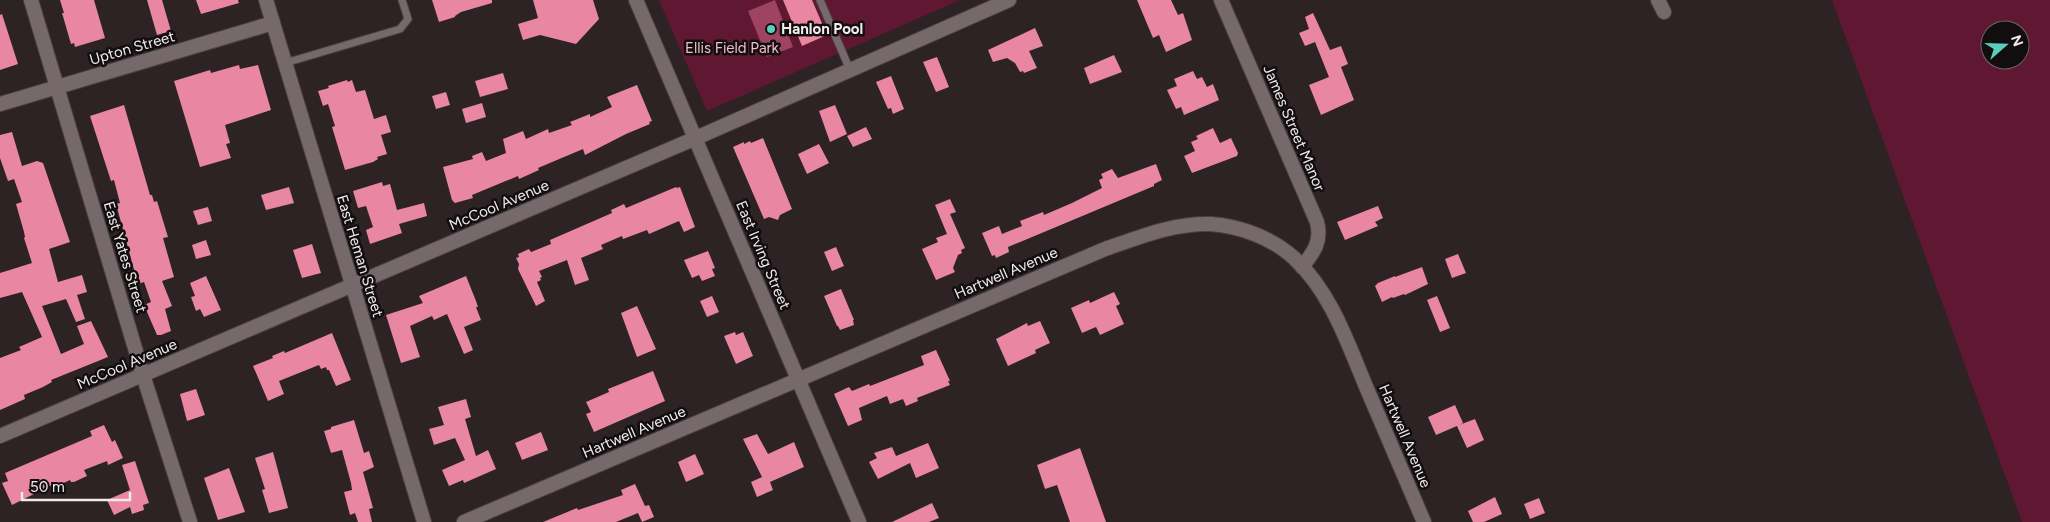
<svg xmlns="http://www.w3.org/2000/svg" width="2050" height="522" font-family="Figtree,sans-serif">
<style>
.green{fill:#601832;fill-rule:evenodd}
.water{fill:#9e4360}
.building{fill:#e986a2}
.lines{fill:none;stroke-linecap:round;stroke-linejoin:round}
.service-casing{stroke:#4a4243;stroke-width:9}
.minor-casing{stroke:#4a4243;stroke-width:16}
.tertiary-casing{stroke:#4a4243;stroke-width:16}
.service{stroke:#76696c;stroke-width:7}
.minor{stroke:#76696c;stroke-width:14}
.tertiary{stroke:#76696c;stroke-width:14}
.poi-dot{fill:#5acebd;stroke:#120e0f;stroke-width:2}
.labels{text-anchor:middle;stroke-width:5;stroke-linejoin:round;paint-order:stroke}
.poi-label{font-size:15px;font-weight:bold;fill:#f2ebec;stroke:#120e0f;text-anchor:start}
.street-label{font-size:15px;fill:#f2ebec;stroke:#120e0f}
.park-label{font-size:15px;fill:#f2beca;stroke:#120e0f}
</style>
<rect width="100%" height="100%" fill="#2d2325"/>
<!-- green -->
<g class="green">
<path d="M659,0H960L707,111Z"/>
<path d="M1832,0H2050V522H2022ZM1990,30H2020V60H1990Z"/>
</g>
<!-- water -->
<path class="water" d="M775,0L793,47L767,57L748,11Z"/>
<!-- building -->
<g class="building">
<path d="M60,0H94L105,38L75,47L74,43L71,44L62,13H64Z"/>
<path d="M147,0H162L171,31L157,35Z"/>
<path d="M196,0H238L239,3L201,14Z"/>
<path d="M432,0H492V3L461,12L455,16V17L439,22Z"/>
<path d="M533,0H593L599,19L576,44L540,35L523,40L518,24L538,18Z"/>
<path d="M783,0H812L827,35L802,46Z"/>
<path d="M1137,0H1171L1178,15L1183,13L1192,40L1166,52L1159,35L1153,38Z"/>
<path d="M1313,13L1330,50L1341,46L1348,64L1341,67L1354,100L1321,115L1309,85L1329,77L1315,42L1305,46L1299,33L1309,29L1305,17Z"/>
<path d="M2,14L18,64L0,70V15Z"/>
<path d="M1035,28L1043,46L1029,51L1037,68L1024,73L1023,71L1020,72L1015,63L1007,58L993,62L988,50Z"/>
<path d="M1114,55L1122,72L1090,84L1084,68Z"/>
<path d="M937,57L949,87L936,92L923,62Z"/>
<path d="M239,65L240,69L258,65L271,110L225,125L230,143L226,144L231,158L200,167L174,81L210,70L211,73Z"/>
<path d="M1193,71L1197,79L1202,77L1207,87L1213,84L1219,100L1184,115L1181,107L1176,109L1167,90L1177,86L1174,79Z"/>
<path d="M503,73L508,89L480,97L475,81Z"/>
<path d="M891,76L904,109L893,114L891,108L888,109L876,82Z"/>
<path d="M347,80L348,82L352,80L356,92L365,90L374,119L386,115L391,132L381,135L387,154L377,157L378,159L373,162L345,170L332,127L335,126L328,104L323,106L318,91L329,88L328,86Z"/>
<path d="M637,85L652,121L649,122L650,124L626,134L585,155L583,149L538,168L539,170L519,179L518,176L472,195L473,198L455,203L452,200L443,167L473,159L472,156L482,152L486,161L506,153L503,139L523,131L526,139L548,129L549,133L572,125L570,122L590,114V117L612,107L607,97Z"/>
<path d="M446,92L450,105L436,109L432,96Z"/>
<path d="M482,103L486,117L466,123L462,109Z"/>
<path d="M124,105L150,195H152L154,202L157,201L168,237L163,238L174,277L162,281L172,306L165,309L171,331L161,335H157L144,305L151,302L144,282L138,284L116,204L120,203L114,180L111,181L90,116Z"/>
<path d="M835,105L847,134L830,142L819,111Z"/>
<path d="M866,127L872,139L853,147L847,136Z"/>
<path d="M1213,128L1220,143L1231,138L1238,153L1237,156L1192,173L1184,156L1195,151L1191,142L1198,139L1196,136Z"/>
<path d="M12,132L22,166L37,161L43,163L70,242L49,249L58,282L82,275L87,292L77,295L85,319L76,322L66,299L42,306L61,354L84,344L77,326L91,321L108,357L51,380L52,382L43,387L24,395L25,399L0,410V358L21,350L19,347L42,337L22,292L0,298V273L32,263L24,238L25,237L24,232L16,204L22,202L14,179L8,181L0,158V135Z"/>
<path d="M763,138L792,209L780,215L778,220L769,217L764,219L733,147L744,142V144L750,141L751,143Z"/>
<path d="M819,144L829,163L807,174L798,154Z"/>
<path d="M1156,164L1162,180L1154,184V186L1008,247L1009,252L996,258L995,255L992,256L982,233L999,226L1002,234L1022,226L1020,221L1043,212L1044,215L1072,203L1102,188L1099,180L1103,178L1101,174L1112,169L1118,178Z"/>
<path d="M382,182L383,186L390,184L397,210L424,203L427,216L399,224L402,233L370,244L366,230L373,227L366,206L358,208L353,191Z"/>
<path d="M289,187L294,203L266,210L261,195Z"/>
<path d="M676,187L677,188L680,187L695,227L684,232L679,221L649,234L647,230L623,239L622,236L601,245L603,249L581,258L589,280L575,285L567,260L539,271L542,277L540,278L541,280L537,282L545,301L536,306L518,269L519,264L516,258L519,257L518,254L529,249L531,252L551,244L550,240L612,213L611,210L624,204L626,208Z"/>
<path d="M950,199L956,212L950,214L965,248L961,250L962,253L958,255L953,268L955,272L936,280L922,249L938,242L936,238L947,234L935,205Z"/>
<path d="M1378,206L1383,218L1375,222L1378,226L1345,240L1337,222Z"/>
<path d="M208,207L212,221L198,225L193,211Z"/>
<path d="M206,240L211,255L196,259L192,245Z"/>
<path d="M312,244L321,273L302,278L293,250Z"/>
<path d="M836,247L844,266L832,271L824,252Z"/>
<path d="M708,251L715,268L712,269L715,276L702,281L699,275L692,278L684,260Z"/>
<path d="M1458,254L1466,273L1452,278L1445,259Z"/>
<path d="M1422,267L1428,284L1405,295L1404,294L1393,298L1392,297L1382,302L1375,286L1378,283L1395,276V277Z"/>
<path d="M206,276L221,310L204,317L200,309L196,311L191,297L195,296L190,283Z"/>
<path d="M466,276L476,301L478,307H476L481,320L464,327L473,350L464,354L447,314L434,320L432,316L410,326L420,357L401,363L386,315L423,303L419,296Z"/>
<path d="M841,289L854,320H853L854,325L840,330L838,326H837L824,296Z"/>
<path d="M1114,292L1120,304L1116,306L1124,324L1100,335L1096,327L1082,333L1071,308L1089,300L1090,303Z"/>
<path d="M712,296L719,312L707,317L700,301Z"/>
<path d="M1437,296L1450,328L1440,332L1427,300Z"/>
<path d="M637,306L656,349L637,357L621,313Z"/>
<path d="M1040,321L1050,343L1035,350L1036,353L1008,366L996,339L1027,323L1028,326Z"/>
<path d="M735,332L736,335L743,332L753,356L736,364L724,336Z"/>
<path d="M332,333L351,380L336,386L329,370H327L326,367L321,369L319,365L279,381L284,394L268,401L253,366L273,358L272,356L284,351L285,353Z"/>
<path d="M936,350L950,381H948L950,385L917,398L918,401L906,406L903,399L890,404L887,396L859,408L862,420L848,426L834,394L849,387L852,391L869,384L870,386L924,365L921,356Z"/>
<path d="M653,371L665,401L594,432L586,414L591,412L586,402L609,392L608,389Z"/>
<path d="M196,389L205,415L187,421L180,394Z"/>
<path d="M466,399L471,417L465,419L476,456L488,450L496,469L464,483L463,480L449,486L442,470L465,460L455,438L434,445L429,429L444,425L438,407Z"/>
<path d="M1455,405L1463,423L1459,425L1475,419L1484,440L1467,448L1457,426L1436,435L1428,417Z"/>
<path d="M354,420L364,453L369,451L374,467L363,472L373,508L369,509L372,522H358L355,513L350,515L344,492L352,490L351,483L342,450L331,453L324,431L331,429V427Z"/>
<path d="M104,425L112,442L115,440L123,458L108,465L107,461L84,470L87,476L74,482H71L70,480L53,488L52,485L12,505L2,483L8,481L5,473L92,436L90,431Z"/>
<path d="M541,432L548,450L522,460L515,443Z"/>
<path d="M757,434L768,454L794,442L804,467L770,482L773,490L757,497L751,482L762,477L743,439Z"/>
<path d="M928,443L939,468L916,478L910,463L878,479L869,462L877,458L874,453L892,447L896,456Z"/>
<path d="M1080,448L1106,522H1070L1057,485L1045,489L1037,465Z"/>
<path d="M273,452L288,508L269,513L262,490L265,489L255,458Z"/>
<path d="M695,454L704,474L686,482L678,462Z"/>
<path d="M135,461L149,503L143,505L144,510L132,514L130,507L114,515L107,500L130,490L122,465Z"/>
<path d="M229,468L245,512L218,520L204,478Z"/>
<path d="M635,484L645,506L649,505L654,517L642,522L638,513L616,522H543L577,508L578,510L623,495L621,490Z"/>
<path d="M1495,497L1502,514L1484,522H1473L1468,511Z"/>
<path d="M1539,498L1545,513L1530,519L1524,504Z"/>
<path d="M932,503L939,518L929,522H892Z"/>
</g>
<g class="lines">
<!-- service casing -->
<g class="service-casing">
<g id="service">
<path d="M820,0L850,70"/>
<path d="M285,63L400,29L408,19L402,0"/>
</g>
</g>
<!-- minor casing -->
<g class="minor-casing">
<g id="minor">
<path d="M31,0L143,375L190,522"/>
<path d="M266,0L424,522"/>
<path d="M636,0L859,522"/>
<path d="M1221,0L1317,222C1322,241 1314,252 1302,267"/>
<path d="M1658,0L1664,12"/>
<path d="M0,104L273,23"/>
<path d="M0,436L696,138L1009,0"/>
</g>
</g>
<!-- tertiary casing -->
<g class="tertiary-casing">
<path id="tertiary" d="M464,522L1105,249C1140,237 1173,223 1211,224C1240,226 1272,238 1294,258C1331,292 1348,344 1367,389C1386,434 1405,478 1424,522"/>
</g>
<!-- service -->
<use href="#service" class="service"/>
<!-- minor -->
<use href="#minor" class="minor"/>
<!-- tertiary -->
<use href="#tertiary" class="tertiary"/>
</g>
<!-- markers -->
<circle class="poi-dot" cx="771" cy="29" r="5"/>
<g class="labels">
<!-- poi labels -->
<g class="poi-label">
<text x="781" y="34">Hanlon Pool</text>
</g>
<!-- street labels -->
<g class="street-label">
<text transform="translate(132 48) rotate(-16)" y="5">Upton Street</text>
<text transform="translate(1294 128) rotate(67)" y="5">James Street Manor</text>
<text transform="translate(499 205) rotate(-23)" y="5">McCool Avenue</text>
<text transform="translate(763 255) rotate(67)" y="5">East Irving Street</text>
<text transform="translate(360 256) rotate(73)" y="5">East Heman Street</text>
<text transform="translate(125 257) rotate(73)" y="5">East Yates Street</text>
<text transform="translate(1006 273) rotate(-23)" y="5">Hartwell Avenue</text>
<text transform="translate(127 364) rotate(-23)" y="5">McCool Avenue</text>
<text transform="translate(634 432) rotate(-23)" y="5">Hartwell Avenue</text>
<text transform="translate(1405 436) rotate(67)" y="5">Hartwell Avenue</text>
</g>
<!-- park labels -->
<g class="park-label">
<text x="732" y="53">Ellis Field Park</text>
</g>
</g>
<!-- north arrow -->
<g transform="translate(2005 45) rotate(70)"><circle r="24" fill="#120e0f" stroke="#6c6667"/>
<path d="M0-4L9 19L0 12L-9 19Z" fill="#5acebd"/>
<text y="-8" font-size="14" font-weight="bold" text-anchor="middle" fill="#f2ebec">N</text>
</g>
<!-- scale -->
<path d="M22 492v8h108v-8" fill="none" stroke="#f2ebec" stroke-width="2.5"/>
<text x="30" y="492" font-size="15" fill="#f2ebec" stroke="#120e0f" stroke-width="4" paint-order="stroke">50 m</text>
</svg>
